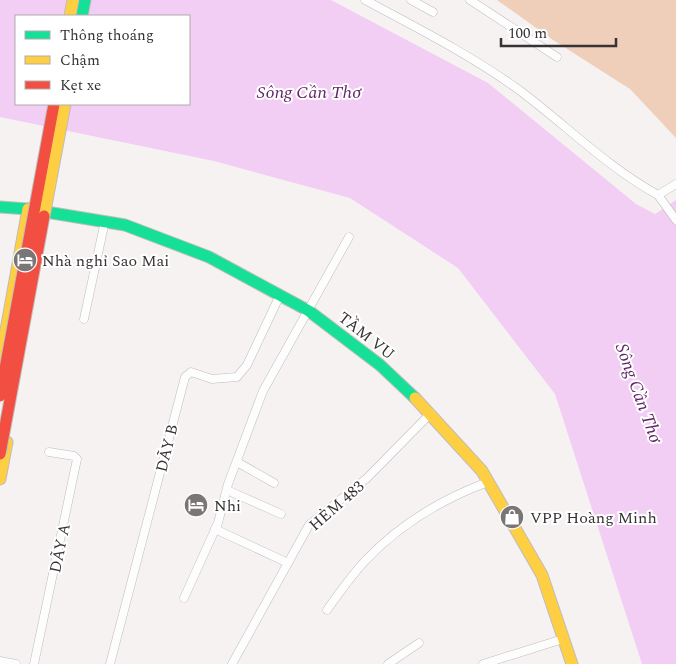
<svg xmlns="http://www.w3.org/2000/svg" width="676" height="664" font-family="Spectral,serif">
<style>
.green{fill:#efcfba}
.water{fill:#f2cdf4;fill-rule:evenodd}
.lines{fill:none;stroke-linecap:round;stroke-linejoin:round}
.street-casing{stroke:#bfbcbc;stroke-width:9}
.fast-casing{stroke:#bfbcbc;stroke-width:13}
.slow-casing{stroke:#bfbcbc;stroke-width:13}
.street{stroke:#fefdfd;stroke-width:8}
.fast{stroke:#16e098;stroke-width:11}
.slow{stroke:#ffcf43;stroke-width:11}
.slow-bridge-casing{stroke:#bfbcbc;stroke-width:13;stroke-linecap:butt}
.jam-bridge-casing{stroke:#bfbcbc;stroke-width:13;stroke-linecap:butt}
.slow-bridge{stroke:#ffcf43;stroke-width:11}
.jam-bridge{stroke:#f24e42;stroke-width:11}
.labels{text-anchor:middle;stroke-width:4;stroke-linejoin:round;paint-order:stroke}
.poi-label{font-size:16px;fill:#373334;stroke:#fff;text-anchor:start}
.street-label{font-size:16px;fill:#373334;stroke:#fff}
.water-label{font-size:18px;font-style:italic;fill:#622668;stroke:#fff}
</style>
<rect width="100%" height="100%" fill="#f6f2f2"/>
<!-- green -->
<path class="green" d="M497,0H676V138L630,89L553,40Z"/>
<!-- water -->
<path class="water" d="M0,0H331L488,83L636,204L655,214L676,200V664H642L555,394L458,268L350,198L214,161L0,117ZM16,16H189V104H16Z"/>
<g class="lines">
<!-- street casing -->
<g class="street-casing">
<g id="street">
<path d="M365,0C417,28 471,55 519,90C566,125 607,167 658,195L676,184"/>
<path d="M411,0L433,12"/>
<path d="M470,0L557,57"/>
<path d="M658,195L676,220"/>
<path d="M84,319L105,221"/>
<path d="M237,462L274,483"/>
<path d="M227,490L281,514"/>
<path d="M215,529L288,563"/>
<path d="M184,598L218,523L228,484L263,391L349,237"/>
<path d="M327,610C339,593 351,576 365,561C399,525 442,499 488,482"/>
<path d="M0,661L16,664"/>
<path d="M34,664L77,459L74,456L49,452"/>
<path d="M110,664L185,377L191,372L212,379L237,377L247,365L280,295"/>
<path d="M232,664L309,525L367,478L431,413"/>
<path d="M388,664L419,643"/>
<path d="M483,664L563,639"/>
</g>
</g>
<!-- fast casing -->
<g class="fast-casing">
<g id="fast">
<path d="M82,16L85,0"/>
<path d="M0,207L28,209L125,225L209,257L309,311L380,365L415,398"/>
</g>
</g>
<!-- slow casing -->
<g class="slow-casing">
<g id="slow">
<path d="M70,16L73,0"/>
<path d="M0,363L28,209"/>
<path d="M415,398L482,471L542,575L572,664"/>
<path d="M0,479L7,442"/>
</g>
</g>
<!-- street -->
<use href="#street" class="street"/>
<!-- fast -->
<use href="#fast" class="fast"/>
<!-- slow -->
<use href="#slow" class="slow"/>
<!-- slow-bridge casing -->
<g class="slow-bridge-casing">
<path id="slow-bridge" d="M44,216L65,104"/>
</g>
<!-- jam-bridge casing -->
<g class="jam-bridge-casing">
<g id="jam-bridge">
<path d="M0,396L54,104"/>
<path d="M0,454L44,216"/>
</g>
</g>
<!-- slow-bridge -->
<use href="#slow-bridge" class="slow-bridge"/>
<!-- jam-bridge -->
<use href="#jam-bridge" class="jam-bridge"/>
</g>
<!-- icons -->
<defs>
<g id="hotel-disc" transform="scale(1.25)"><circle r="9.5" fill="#7a7676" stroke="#fff"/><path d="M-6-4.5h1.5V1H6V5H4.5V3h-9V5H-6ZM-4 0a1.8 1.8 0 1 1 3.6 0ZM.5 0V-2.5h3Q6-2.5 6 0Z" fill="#fff"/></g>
<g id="shop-disc" transform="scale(1.25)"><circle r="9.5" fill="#7a7676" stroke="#fff"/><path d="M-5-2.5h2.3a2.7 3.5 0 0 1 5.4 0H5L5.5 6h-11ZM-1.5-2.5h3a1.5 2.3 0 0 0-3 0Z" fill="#fff"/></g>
</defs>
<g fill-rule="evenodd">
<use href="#hotel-disc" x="25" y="260"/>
<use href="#hotel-disc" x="196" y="505"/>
<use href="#shop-disc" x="512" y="517"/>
</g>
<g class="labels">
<!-- poi labels -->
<g class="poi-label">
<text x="42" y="266">Nhà nghỉ Sao Mai</text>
<text x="214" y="511">Nhi</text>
<text x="530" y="523">VPP Hoàng Minh</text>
</g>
<!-- street labels -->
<g class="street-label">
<text transform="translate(367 335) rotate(38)" y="6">TẦM VU</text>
<text transform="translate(166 448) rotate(-76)" y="6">DÃY B</text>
<text transform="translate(336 505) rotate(-41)" y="6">HẺM 483</text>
<text transform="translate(59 548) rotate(-78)" y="6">DÃY A</text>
</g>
<!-- water labels -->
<g class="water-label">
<text x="309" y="98">Sông Cần Thơ</text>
<text transform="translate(639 393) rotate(70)" y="6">Sông Cần Thơ</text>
</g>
</g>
<!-- legend -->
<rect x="15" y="15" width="175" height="90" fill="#ffffff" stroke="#afadae"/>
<rect x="25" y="31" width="25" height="8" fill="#16e098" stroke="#afadae"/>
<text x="60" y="40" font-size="15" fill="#373334">Thông thoáng</text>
<rect x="25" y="56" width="25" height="8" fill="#ffcf43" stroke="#afadae"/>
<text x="60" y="65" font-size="15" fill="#373334">Chậm</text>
<rect x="25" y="81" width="25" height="8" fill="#f24e42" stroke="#afadae"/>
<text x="60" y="90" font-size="15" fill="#373334">Kẹt xe</text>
<!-- scale -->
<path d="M501 38v8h115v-8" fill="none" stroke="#373334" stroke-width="2.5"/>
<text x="508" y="38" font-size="15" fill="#373334" stroke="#ffffff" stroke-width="4" paint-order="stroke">100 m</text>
</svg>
